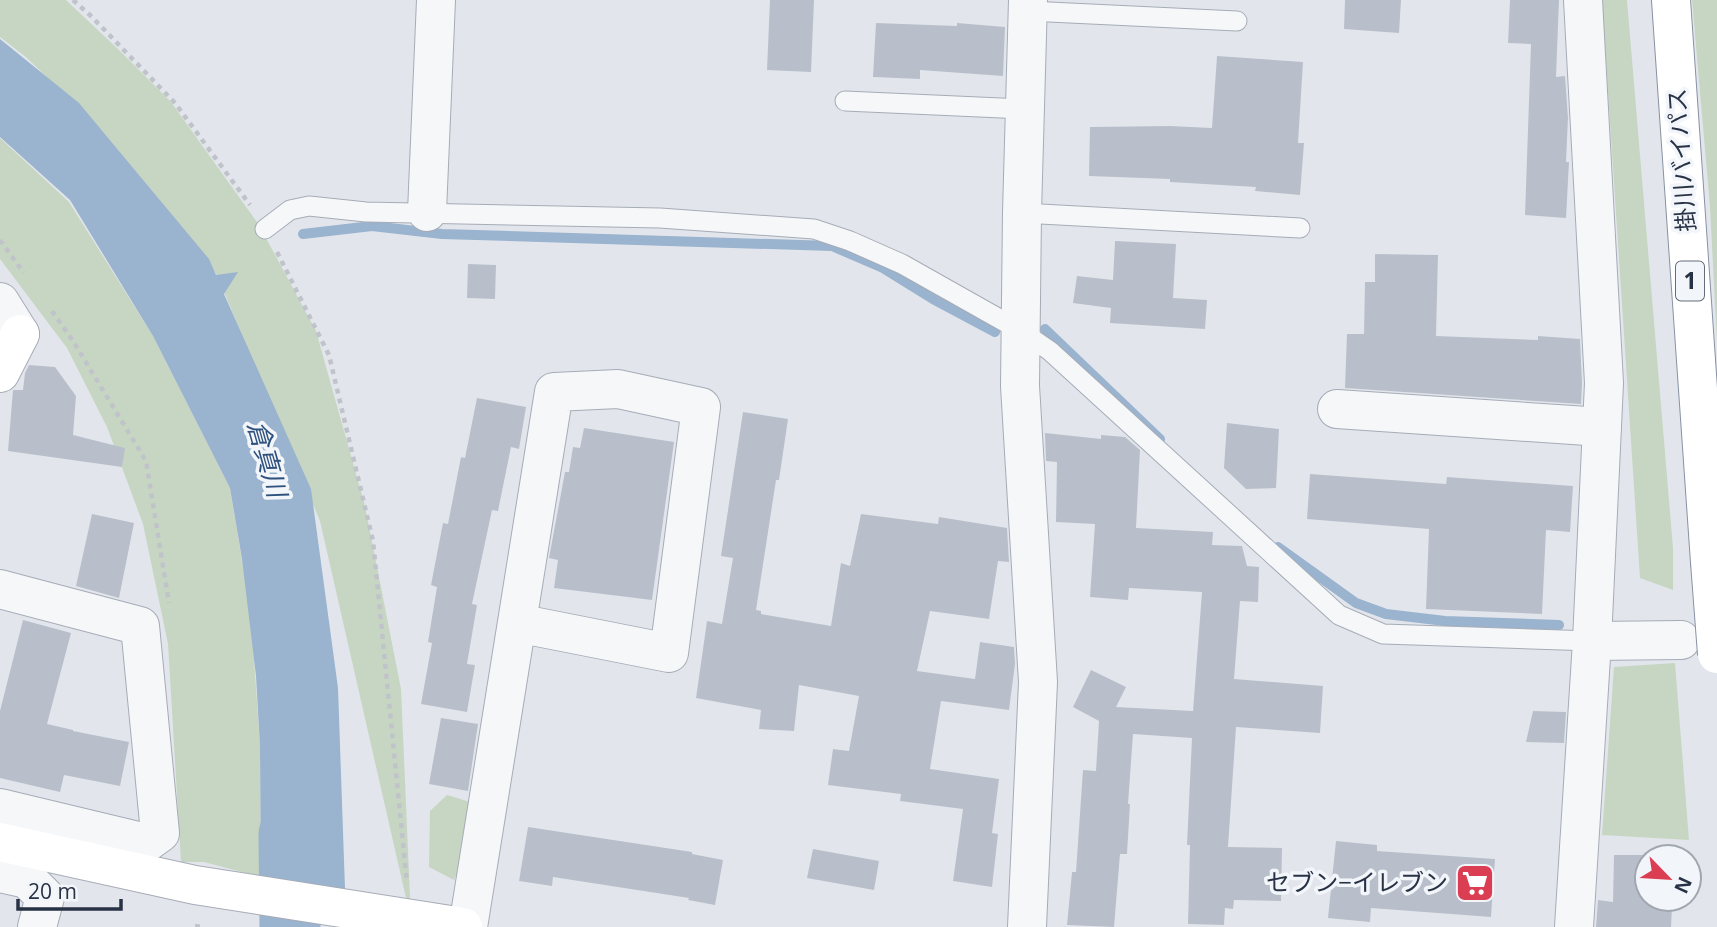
<svg xmlns="http://www.w3.org/2000/svg" width="1717" height="927" font-family="'Open Sans','Noto Sans JP',sans-serif">
<style>
.green{fill:#c7d6c2}
.water{fill:#9ab3ce}
.lines{fill:none;stroke-linecap:round;stroke-linejoin:round}
.stream{stroke:#9ab3ce;stroke-width:10}
.river{stroke:#9ab3ce;stroke-width:61}
.building{fill:#b9bfca}
.lane-casing{stroke:#a6acb7;stroke-width:21}
.street-casing{stroke:#a6acb7;stroke-width:40}
.secondary-casing{stroke:#a6acb7;stroke-width:40}
.highway-casing{stroke:#8892a4;stroke-width:40}
.path{stroke:#c0c4ca;stroke-width:4.5;stroke-dasharray:5 5;stroke-linecap:butt}
.lane{stroke:#f5f7f9;stroke-width:19}
.street{stroke:#f5f7f9;stroke-width:38}
.secondary{stroke:#fff;stroke-width:38}
.highway{stroke:#fff;stroke-width:38}
.highway-bridge-casing{stroke:#8892a4;stroke-width:40;stroke-linecap:butt}
.highway-bridge{stroke:#fff;stroke-width:38}
.labels{text-anchor:middle;stroke-width:7;stroke-linejoin:round;paint-order:stroke}
.shield{fill:#f2f5f9;stroke:#656c7b;stroke-width:2}
.shield-label{font-size:23px;font-weight:bold;fill:#283245}
.street-label{font-size:24px;fill:#283245;stroke:#f2f5f9}
.poi-label{font-size:24px;fill:#283245;stroke:#f2f5f9;text-anchor:end}
.water-label{font-size:26px;font-style:italic;fill:#2e517d;stroke:#f2f5f9}
</style>
<rect width="100%" height="100%" fill="#e2e6ec"/>
<!-- green -->
<g class="green">
<path d="M0,0H66L120,51L171,102L259,225L316,331L365,506L401,689L411,920L320,521L217,275L158,198L103,132L27,58L0,37Z"/>
<path d="M1602,0H1627L1673,548V590L1640,578Z"/>
<path d="M1692,0H1717V343L1710,207Z"/>
<path d="M0,138L69,202L153,336L230,488L251,615L260,746L261,877L204,862H181L168,644L143,524L107,427L67,348L0,259Z"/>
<path d="M1675,663L1689,840L1602,835L1614,667Z"/>
<path d="M447,795L470,802L467,852L454,880L429,867L430,811Z"/>
</g>
<!-- water -->
<path class="water" d="M0,39L79,103L209,259L216,275L238,272L224,294L311,489L338,688L345,889L261,877L260,746L256,676L242,559L230,488L153,336L70,200L0,137Z"/>
<g class="lines">
<!-- stream -->
<g class="stream">
<path d="M303,234L372,226L442,234L832,246L883,268L933,299L995,332"/>
<path d="M1045,329L1160,439"/>
<path d="M1278,547L1356,603L1386,614L1445,621L1559,625"/>
</g>
<!-- river -->
<path class="river" d="M289,834L290,927"/>
</g>
<!-- building -->
<g class="building">
<path d="M770,0H814L811,72L767,70Z"/>
<path d="M1345,0H1401L1399,33L1344,29Z"/>
<path d="M1510,0H1559L1556,77L1565,76L1568,118L1566,162H1569L1566,218L1525,215L1531,44L1508,43Z"/>
<path d="M876,23L957,26V23L1005,27L1003,76L920,70V79L873,77Z"/>
<path d="M1217,56L1303,62L1298,143H1304L1300,195L1255,191L1256,187L1170,182V179L1089,176L1090,127L1170,126L1212,128Z"/>
<path d="M1115,241L1176,244L1173,298L1207,300L1205,329L1110,323L1111,308L1073,303L1077,276L1113,280Z"/>
<path d="M1375,254L1438,255L1436,336L1538,340V336L1580,339L1582,383L1581,404L1345,388L1347,334H1364L1365,282H1375Z"/>
<path d="M468,264L496,265L495,299L467,298Z"/>
<path d="M29,365L55,367L76,396L73,435L125,448L122,467L8,451L13,390H23L25,373Z"/>
<path d="M477,398L526,407L519,449L511,447L498,511L492,510L472,604L477,605L467,664L475,665L467,712L421,704L432,643L428,642L437,587L431,585L443,523L448,524L461,457L465,458Z"/>
<path d="M743,412L788,419L779,480H776L756,610L761,611V614L831,626L841,563L850,566L861,514L938,524L939,517L1007,528L1009,562L998,561L989,619L930,611L917,671L975,679L980,642L1014,647L1015,664L1009,710L941,701L930,769L999,779L992,833L998,834L992,887L953,881L963,809L900,801L901,794L828,785L833,749L849,751L859,696L799,685L794,731L759,729L761,710L696,698L707,621L722,624L733,558L721,556Z"/>
<path d="M1227,423L1279,429L1276,488L1246,489L1224,468Z"/>
<path d="M584,428L674,442L652,600L554,588L558,560L549,558L565,472H569L573,447L580,448Z"/>
<path d="M1045,433L1101,439V435L1125,437L1140,450L1136,528L1213,532L1212,545L1242,546L1247,566L1259,567L1258,602L1240,601L1234,679L1323,686L1320,733L1236,727L1228,847L1282,848L1281,901L1234,900L1233,909L1225,908L1224,925L1188,924L1190,845H1187L1192,738L1133,734L1128,804H1130L1127,854H1120L1114,927L1067,925L1072,872H1076L1083,770L1096,771L1099,721L1073,707L1091,670L1126,687L1116,707L1193,711L1202,592L1129,588L1128,600L1090,597L1095,524L1056,522L1057,462L1046,461Z"/>
<path d="M1310,474L1446,484L1447,477L1573,486L1570,532L1546,530L1542,614L1426,609L1429,529L1307,519Z"/>
<path d="M92,514L134,523L119,598L76,586Z"/>
<path d="M23,620L71,633L47,724L73,730V731L129,742L120,786L64,775L60,792L0,778V711Z"/>
<path d="M1533,711L1566,712L1564,743L1526,742Z"/>
<path d="M441,718L478,724L468,791L429,784Z"/>
<path d="M528,827L692,852V854L723,860L715,905L688,900L689,898L553,877L552,886L519,881Z"/>
<path d="M1336,841L1377,845V851L1495,859L1491,917L1371,908L1370,922L1328,918Z"/>
<path d="M813,849L879,861L874,890L807,878Z"/>
<path d="M1614,855H1647V905L1672,907L1671,927H1596L1598,900L1613,902Z"/>
</g>
<g class="lines">
<!-- lane casing -->
<g class="lane-casing">
<g id="lane">
<path d="M1028,11L1237,21"/>
<path d="M845,101L1025,109"/>
<path d="M1022,213L1300,228"/>
<path d="M265,229L290,210L309,206L366,212L660,218L814,229L850,241L902,264L1021,331L1050,351L1339,615L1383,634L1592,641"/>
</g>
</g>
<!-- street casing -->
<g class="street-casing">
<g id="street">
<path d="M427,212L436,0"/>
<path d="M0,302L20,334"/>
<path d="M1337,409L1602,427"/>
<path d="M0,589L140,626L160,833L146,843L0,808"/>
<path d="M1592,641L1681,640"/>
<path d="M0,873L27,879L45,897L37,927"/>
<path d="M468,927L554,392L618,389L701,407L669,653L517,623"/>
<path d="M1027,927L1038,682L1020,386L1022,213L1028,0"/>
<path d="M1574,927L1592,641L1604,383L1583,0"/>
</g>
</g>
<!-- secondary casing -->
<g class="secondary-casing">
<g id="secondary">
<path d="M0,373L20,334"/>
<path d="M0,842L195,885L463,927"/>
</g>
</g>
<!-- highway casing -->
<g class="highway-casing">
<path id="highway" d="M1671,0L1710,562"/>
</g>
<!-- path -->
<g class="path">
<path d="M73,0L91,16L175,103L250,205"/>
<path d="M0,240L24,273"/>
<path d="M277,252L329,355L373,541L407,883"/>
<path d="M52,311L73,341L146,461L169,603"/>
<path d="M195,926L203,927"/>
</g>
<!-- lane -->
<use href="#lane" class="lane"/>
<!-- street -->
<use href="#street" class="street"/>
<!-- secondary -->
<use href="#secondary" class="secondary"/>
<!-- highway -->
<use href="#highway" class="highway"/>
<!-- highway-bridge casing -->
<g class="highway-bridge-casing">
<path id="highway-bridge" d="M1710,562L1717,654"/>
</g>
<!-- highway-bridge -->
<use href="#highway-bridge" class="highway-bridge"/>
</g>
<!-- icons -->
<defs>
<g id="supermarket-square" transform="scale(2.0125)"><rect x="-9" y="-9" width="18" height="18" rx="4" fill="#db3d53" stroke="#f2f5f9"/><path d="M-6-5.5h2.5l.6 2H6L4.5 2H-2.5L-4.4-4H-6ZM-1.5 3.2a1.3 1.3 0 1 0 .1 0ZM3 3.2a1.3 1.3 0 1 0 .1 0Z" fill="#fff"/></g>
</defs>
<g fill-rule="evenodd">
<use href="#supermarket-square" x="1475" y="883"/>
</g>
<g class="labels">
<!-- shield labels -->
<rect class="shield" x="1676" y="261.5" width="28" height="39" rx="5"/>
<g class="shield-label">
<text x="1690" y="289">1</text>
</g>
<!-- street labels -->
<g class="street-label">
<text transform="translate(1682 160) rotate(-94)" y="8">掛川バイパス</text>
</g>
<!-- poi labels -->
<g class="poi-label">
<text x="1448" y="891">セブン−イレブン</text>
</g>
<!-- water labels -->
<g class="water-label">
<text transform="translate(267 459) rotate(74)" y="9">倉真川</text>
</g>
</g>
<!-- north arrow -->
<g transform="translate(1668 878) rotate(115)"><circle r="33" fill="#f2f5f9" stroke="#a1a7b1" stroke-width="2"/>
<path d="M0-5L12 26L0 18L-12 26Z" fill="#db3d53"/>
<text y="-10" font-size="19" font-weight="bold" text-anchor="middle" fill="#283245">N</text>
</g>
<!-- scale -->
<path d="M18 899v10h103v-10" fill="none" stroke="#283245" stroke-width="3.5"/>
<text x="28" y="899" font-size="21" fill="#283245" stroke="#f2f5f9" stroke-width="5" paint-order="stroke">20 m</text>
</svg>
